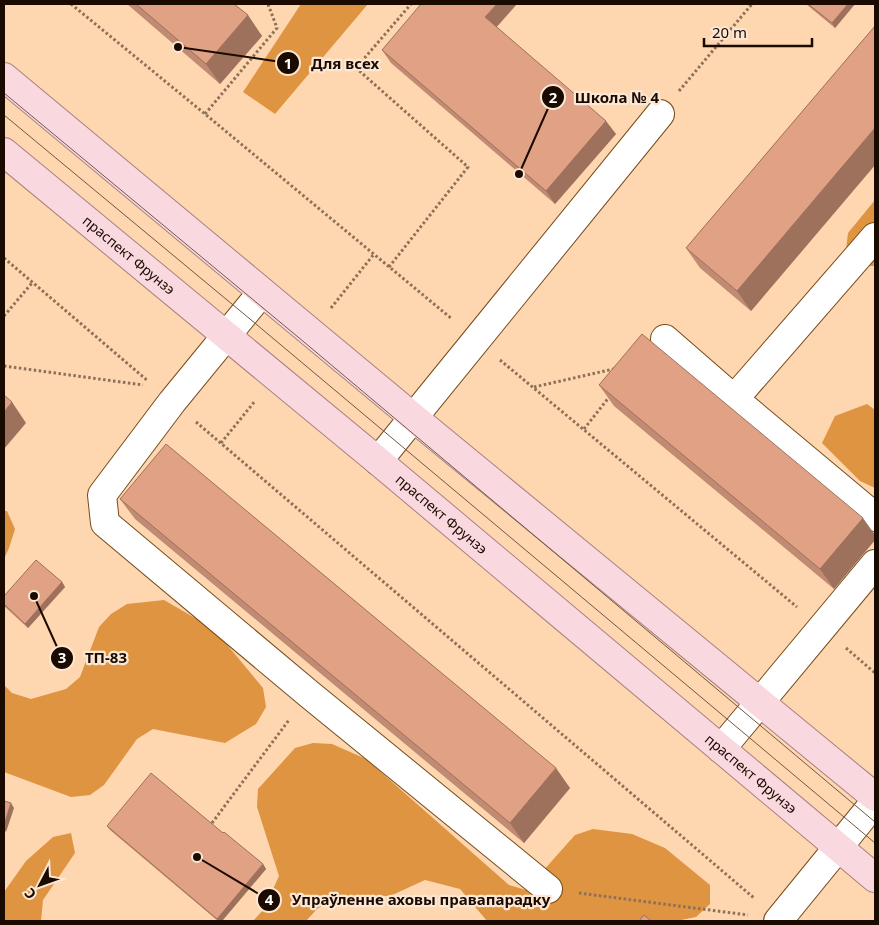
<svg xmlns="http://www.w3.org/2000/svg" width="879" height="925" font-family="'Noto Sans',sans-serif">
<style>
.forest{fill:#de9441}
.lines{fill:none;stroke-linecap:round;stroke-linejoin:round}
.minor-casing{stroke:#764c1b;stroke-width:30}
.major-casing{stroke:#a98083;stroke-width:30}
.path{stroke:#8d7058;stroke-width:3;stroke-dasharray:2.5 2.5;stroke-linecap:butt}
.minor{stroke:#fff;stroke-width:28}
.major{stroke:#f9d9df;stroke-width:28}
.tram{stroke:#715742;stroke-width:1}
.wall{fill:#c18a72}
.shaded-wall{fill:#9d715c}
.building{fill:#e0a184;stroke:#9d715c}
.labels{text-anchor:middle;stroke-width:4.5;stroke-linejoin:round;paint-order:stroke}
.street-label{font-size:14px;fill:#1b0a00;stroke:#fce7d4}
.leader{fill:none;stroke:#1b0a00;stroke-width:2}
.callout-dot{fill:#1b0a00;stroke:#fce7d4;stroke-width:2}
.mark-label{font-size:15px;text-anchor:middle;font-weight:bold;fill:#fff}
.callout-label{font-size:15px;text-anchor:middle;font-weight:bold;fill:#1b0a00;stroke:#fce7d4;stroke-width:4.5;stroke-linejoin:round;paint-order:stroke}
</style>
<rect width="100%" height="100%" fill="#fed6af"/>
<!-- forest -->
<g class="forest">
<path d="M301,4H368L275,114L243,92Z"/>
<path d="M875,200V266H867L846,250L848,233Z"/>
<path d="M867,404L875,410V488L860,481L822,443L835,416Z"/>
<path d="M4,511H7L15,529L9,548L4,559Z"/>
<path d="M164,600L214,629L263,688L266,707L256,724L225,743L153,729L137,739L104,785L90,795L71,797L4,772V685L12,693L31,699L66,689L80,677L99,627L111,614L127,604Z"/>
<path d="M313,743L332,744L366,759L509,885L526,890L575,835L593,829L632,834L665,848L710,885V904L696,917L676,921H487L460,889L425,880L390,896H353L318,908L306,921H253L264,909L279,876L257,807L258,789L295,748Z"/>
<path d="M71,833L75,853L43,900L41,921H4V892L26,861L53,837Z"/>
</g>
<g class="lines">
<!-- minor casing -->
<g class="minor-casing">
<g id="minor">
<path d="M262,292L172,402L102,495L105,523L309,694L548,889"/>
<path d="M665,339L734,399L875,517"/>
<path d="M734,399L875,237"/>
<path d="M378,461L660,114"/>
<path d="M721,749L875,564"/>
<path d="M778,921L875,802"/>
</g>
</g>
<!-- major casing -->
<g class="major-casing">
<g id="major">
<path d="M4,77L414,418L875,797"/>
<path id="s1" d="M4,152L378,461L875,878"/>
</g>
</g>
<!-- path -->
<g class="path">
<path d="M71,4L205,114L452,319"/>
<path d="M679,91L752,4"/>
<path d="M205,114L277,28L268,4"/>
<path d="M4,258L148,381"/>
<path d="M389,267L468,167L356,68L411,4"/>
<path d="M331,308L374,254"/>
<path d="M4,316L32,283"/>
<path d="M500,360L797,607"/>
<path d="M4,366L143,385"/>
<path d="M534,387L618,368"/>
<path d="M196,422L754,898"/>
<path d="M584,429L610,396"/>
<path d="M221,443L255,401"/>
<path d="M846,648L875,673"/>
<path d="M209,827L289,720"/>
<path d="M579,893L748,915"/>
</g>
<!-- minor -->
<use href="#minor" class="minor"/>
<!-- major -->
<use href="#major" class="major"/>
<!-- tram -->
<g class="tram">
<path d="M4,93L304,342L875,822"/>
<path d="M4,115L244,314L875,843"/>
</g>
</g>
<!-- wall -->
<g class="wall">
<path d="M127,4H234L262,36L220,84Z"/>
<path d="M806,4H855L835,28Z"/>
<path d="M875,26V165L751,311L700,268L686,248Z"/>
<path d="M497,27L616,134L555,204L391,63L382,50Z"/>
<path d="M599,385L875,535V540L834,589L614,406Z"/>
<path d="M120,499L570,788L524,843L135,519Z"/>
<path d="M62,582L65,587L28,628L4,606V596Z"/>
<path d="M107,826L263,864L266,869L222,921H218L110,830Z"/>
</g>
<!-- shaded-wall -->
<g class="shaded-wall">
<path d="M497,4H517L494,30L485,17Z"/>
<path d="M848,4H855L835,28L832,23Z"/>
<path d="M248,15L262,36L220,84L206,64Z"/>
<path d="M606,121L616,134L555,204L546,191Z"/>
<path d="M875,128V165L751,311L737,291Z"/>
<path d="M12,402L26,423L4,449V412Z"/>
<path d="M863,518L875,535V540L834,589L820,569Z"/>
<path d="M62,582L65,587L28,628L25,624Z"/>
<path d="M556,768L570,788L524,843L510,823Z"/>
<path d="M11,803L14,808L6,832L4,829V825Z"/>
<path d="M263,864L266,869L222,921H219L217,919Z"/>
</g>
<!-- building -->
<g class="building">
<path d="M136,4H234L248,15L206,64Z"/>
<path d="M421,4H497L485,17L606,121L546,191L382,50Z"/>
<path d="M808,4H848L832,23Z"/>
<path d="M875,26V128L737,291L686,248Z"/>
<path d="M642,334L863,518L820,569L599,385Z"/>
<path d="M4,395L12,402L4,412Z"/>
<path d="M166,444L556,768L510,823L120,499Z"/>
<path d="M36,560L62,582L25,624L4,604V596Z"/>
<path d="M151,773L223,833L224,832L263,864L217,919L107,826Z"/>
<path d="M4,801L11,803L4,825Z"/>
<path d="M644,915L651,921H639Z"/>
</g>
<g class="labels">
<!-- street labels -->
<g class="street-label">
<text dy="5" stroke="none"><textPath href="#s1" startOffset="162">праспект Фрунзэ</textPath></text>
<text dy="5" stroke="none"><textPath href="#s1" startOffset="568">праспект Фрунзэ</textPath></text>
<text dy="5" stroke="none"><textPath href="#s1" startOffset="972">праспект Фрунзэ</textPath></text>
</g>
</g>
<!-- callouts -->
<path class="leader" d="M178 47L288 63M519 174L553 97M34 596L62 658M197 857L269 900"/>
<g class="callout-dot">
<circle cx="178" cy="47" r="5"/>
<circle cx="519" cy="174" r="5"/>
<circle cx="34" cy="596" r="5"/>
<circle cx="197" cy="857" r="5"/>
<circle cx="288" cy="63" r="12"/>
<circle cx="553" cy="97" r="12"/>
<circle cx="62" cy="658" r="12"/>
<circle cx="269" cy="900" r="12"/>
</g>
<g class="mark-label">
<text x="288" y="69">1</text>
<text x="553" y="103">2</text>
<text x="62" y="663">3</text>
<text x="269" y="905">4</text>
</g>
<g class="callout-label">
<text x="345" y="69">Для всех</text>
<text x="617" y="103">Школа № 4</text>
<text x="106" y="663">ТП-83</text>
<text x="421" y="905">Упраўленне аховы правапарадку</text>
</g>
<!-- border -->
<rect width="879" height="925" fill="none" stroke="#1b0a00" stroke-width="10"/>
<!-- north arrow -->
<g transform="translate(40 885) rotate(229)" stroke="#fce7d4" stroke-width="4" paint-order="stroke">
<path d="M0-4L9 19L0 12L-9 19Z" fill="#1b0a00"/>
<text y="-8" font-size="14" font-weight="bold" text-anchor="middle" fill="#1b0a00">С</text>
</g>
<!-- scale -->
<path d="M704 38v8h108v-8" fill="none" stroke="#1b0a00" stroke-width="2.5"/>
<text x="712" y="38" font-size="15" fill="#1b0a00" stroke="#fce7d4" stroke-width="4" paint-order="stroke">20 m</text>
</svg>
